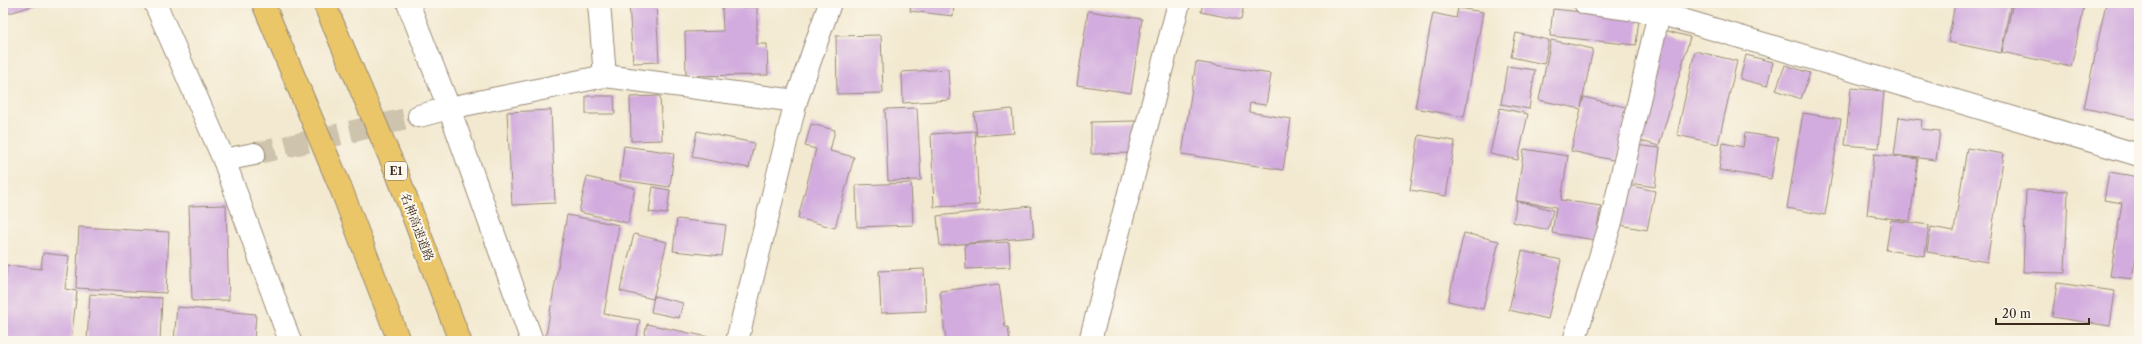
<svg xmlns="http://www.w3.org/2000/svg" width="2142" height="344" font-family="'Libre Caslon Text','Noto Serif JP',serif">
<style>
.building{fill:#d2acde}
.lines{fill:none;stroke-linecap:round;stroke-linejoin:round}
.minor-tunnel{stroke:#cec3ac;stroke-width:22;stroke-dasharray:22 11;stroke-linecap:butt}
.minor-casing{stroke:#978a77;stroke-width:24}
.highway-casing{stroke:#978a77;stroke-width:24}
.minor{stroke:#fff;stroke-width:22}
.highway{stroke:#ebc669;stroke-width:22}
.labels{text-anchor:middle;stroke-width:4;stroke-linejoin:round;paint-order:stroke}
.shield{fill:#fbf7ec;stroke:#75685c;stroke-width:1}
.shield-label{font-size:11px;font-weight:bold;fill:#3b2a1e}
.street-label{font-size:12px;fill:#3b2a1e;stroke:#fbf7ec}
</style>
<rect width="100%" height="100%" fill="#fbf7ec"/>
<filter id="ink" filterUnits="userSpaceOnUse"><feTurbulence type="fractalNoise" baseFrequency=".025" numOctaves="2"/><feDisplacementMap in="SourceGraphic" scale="8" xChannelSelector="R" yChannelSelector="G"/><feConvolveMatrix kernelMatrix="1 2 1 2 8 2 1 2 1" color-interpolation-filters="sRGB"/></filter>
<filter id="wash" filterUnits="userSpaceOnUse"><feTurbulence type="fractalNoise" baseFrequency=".012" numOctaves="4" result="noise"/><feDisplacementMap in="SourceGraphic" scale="16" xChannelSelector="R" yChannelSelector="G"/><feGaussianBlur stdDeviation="0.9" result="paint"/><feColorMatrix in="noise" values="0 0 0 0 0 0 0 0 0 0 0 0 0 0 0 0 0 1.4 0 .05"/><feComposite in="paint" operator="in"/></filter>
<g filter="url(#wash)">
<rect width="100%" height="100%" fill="#f3e9d0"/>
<g id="blocks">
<!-- building -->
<g class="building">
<path d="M3,3H42L3,15Z"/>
<path d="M629,3H656L659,62L633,63Z"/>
<path d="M911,3H954L953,16L910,11Z"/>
<path d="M1203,3H1244L1241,20L1201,12Z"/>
<path d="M1955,3H2011L2001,53L1948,42Z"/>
<path d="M2013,3H2085L2071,67L2002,52Z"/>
<path d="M2106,3H2139V120L2084,108Z"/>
<path d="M757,7V44H767L768,75L686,76L685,32L723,31L722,8Z"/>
<path d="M1458,8L1483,12L1464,117L1415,108L1433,13L1456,18Z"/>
<path d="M1553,9L1639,18L1636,45L1550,36Z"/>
<path d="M1088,11L1142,19L1131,93L1077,85Z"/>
<path d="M1664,30L1690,37L1659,146L1634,139Z"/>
<path d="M1516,33L1549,40L1544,64L1511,57Z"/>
<path d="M3,35L7,47L3,48Z"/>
<path d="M881,35L883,93L837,94L836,36Z"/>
<path d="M1551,40L1593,49L1581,107L1584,97L1629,108L1617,161L1571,151L1581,109L1539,100Z"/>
<path d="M1695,51L1737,61L1718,144L1677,135Z"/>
<path d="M1746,55L1773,62L1767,86L1740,79Z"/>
<path d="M1196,62L1271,74L1266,105L1250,103L1249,112L1291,119L1283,170L1182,154Z"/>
<path d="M1785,65L1810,73L1801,99L1776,90Z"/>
<path d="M1507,66L1535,70L1529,109L1501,104Z"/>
<path d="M948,69L950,100L903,103L902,72Z"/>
<path d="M1851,88L1884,91L1879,148L1845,145Z"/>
<path d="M586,96H614L615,114H586Z"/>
<path d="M660,96L662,140L631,141L630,97Z"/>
<path d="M917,108L921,180L888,181L885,109Z"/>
<path d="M1500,108L1528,114L1518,160L1490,154Z"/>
<path d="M1012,109L1014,133L977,136L974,113Z"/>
<path d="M551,110L555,203L512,205L507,112Z"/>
<path d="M1803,113L1841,119L1825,215L1787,208Z"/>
<path d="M1899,117L1922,120L1921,129L1940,131L1936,160L1894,155Z"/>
<path d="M1135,121V153L1091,154V122Z"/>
<path d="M811,124L835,130L830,151L854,157L835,228L798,218L816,149L805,146Z"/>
<path d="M697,131L754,143L749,168L692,157Z"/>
<path d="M975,131L979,205L934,207L931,134Z"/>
<path d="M1745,133L1778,138L1771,179L1719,170L1723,143L1743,147Z"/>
<path d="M1419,135L1455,141L1446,196L1410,190Z"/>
<path d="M1634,145L1660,148L1655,187L1629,183Z"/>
<path d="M624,146L674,153L670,187L620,180Z"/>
<path d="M1967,148L2004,154L1987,262L1927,252L1931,227L1954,231Z"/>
<path d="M1524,149L1568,156L1561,200L1601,206L1595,240L1552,233L1556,207L1516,201Z"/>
<path d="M1874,154L1918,159L1910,221L1867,215Z"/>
<path d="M2109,172L2139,177V236L2132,279L2110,276L2122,203L2104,200Z"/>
<path d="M587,177L635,188L628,223L579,212Z"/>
<path d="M911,183L913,225L857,227L856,185Z"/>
<path d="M1628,185L1655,191L1647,230L1620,225Z"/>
<path d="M653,187L670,190L667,214L649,212Z"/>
<path d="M2026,190L2068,191L2065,273L2023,272Z"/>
<path d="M1517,201L1553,210L1548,230L1513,222Z"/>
<path d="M226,205L229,300L192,301L189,206Z"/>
<path d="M1031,206L1034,237L940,246L937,216Z"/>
<path d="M567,215L619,225L604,314L640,320L636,341H545Z"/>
<path d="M677,219L726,225L722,256L673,251Z"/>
<path d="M1891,220L1929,225L1925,256L1886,250Z"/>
<path d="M79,227L169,232L166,293L76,288Z"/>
<path d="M1464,233L1499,241L1483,309L1448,301Z"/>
<path d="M634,234L667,242L653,299L620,291Z"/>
<path d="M1009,242L1010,267L966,269L965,244Z"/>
<path d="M1522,251L1561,260L1548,319L1509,310Z"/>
<path d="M43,253L69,256L65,289L77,291L71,341H3V300L7,265L41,269Z"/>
<path d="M924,269L926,311L881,313L879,271Z"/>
<path d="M2057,283L2115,291L2110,326L2052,317Z"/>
<path d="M999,284L1005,327H1008L1010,341H946L940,291Z"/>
<path d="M90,294L162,298L160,341H87Z"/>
<path d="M654,296L683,303L679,318L651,312Z"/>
<path d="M177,307L256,314L254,341H174Z"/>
<path d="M647,324L708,337L707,341H643Z"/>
</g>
</g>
</g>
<g filter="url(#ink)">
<use href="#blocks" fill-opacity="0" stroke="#978a77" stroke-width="1"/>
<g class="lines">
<!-- minor-tunnel -->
<path class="minor-tunnel" d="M254,154L419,116"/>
<!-- minor casing -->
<g class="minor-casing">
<g id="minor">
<path d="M155,3L224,160L290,341"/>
<path d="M408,3L449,108L532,341"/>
<path d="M599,3L605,76"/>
<path d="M1585,3L1659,13L2139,155"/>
<path d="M419,116L449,108L605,76L796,101"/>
<path d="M224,160L254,154"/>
<path d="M737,341L796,101L830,3"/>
<path d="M1090,341L1179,3"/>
<path d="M1574,341L1611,222L1659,13"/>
</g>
</g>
<!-- highway casing -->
<g class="highway-casing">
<g id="highway">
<path d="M263,3L342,191L399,341"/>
<path d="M324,3L398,176L460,341"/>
</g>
</g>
<!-- minor -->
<use href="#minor" class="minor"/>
<!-- highway -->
<use href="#highway" class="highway"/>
</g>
</g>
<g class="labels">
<!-- shield labels -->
<rect class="shield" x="385" y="162" width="22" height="18" rx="3"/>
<g class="shield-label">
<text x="396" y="175">E1</text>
</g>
<!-- street labels -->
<g class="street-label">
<text transform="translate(417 227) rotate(69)" y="4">名神高速道路</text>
</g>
</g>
<!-- margin -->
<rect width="2142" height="344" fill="none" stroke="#fbf7ec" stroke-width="16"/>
<!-- scale -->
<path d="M1996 318v6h93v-6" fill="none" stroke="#3b2a1e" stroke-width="2"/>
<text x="2002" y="318" font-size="12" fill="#3b2a1e" stroke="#fbf7ec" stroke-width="3" paint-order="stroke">20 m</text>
</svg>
